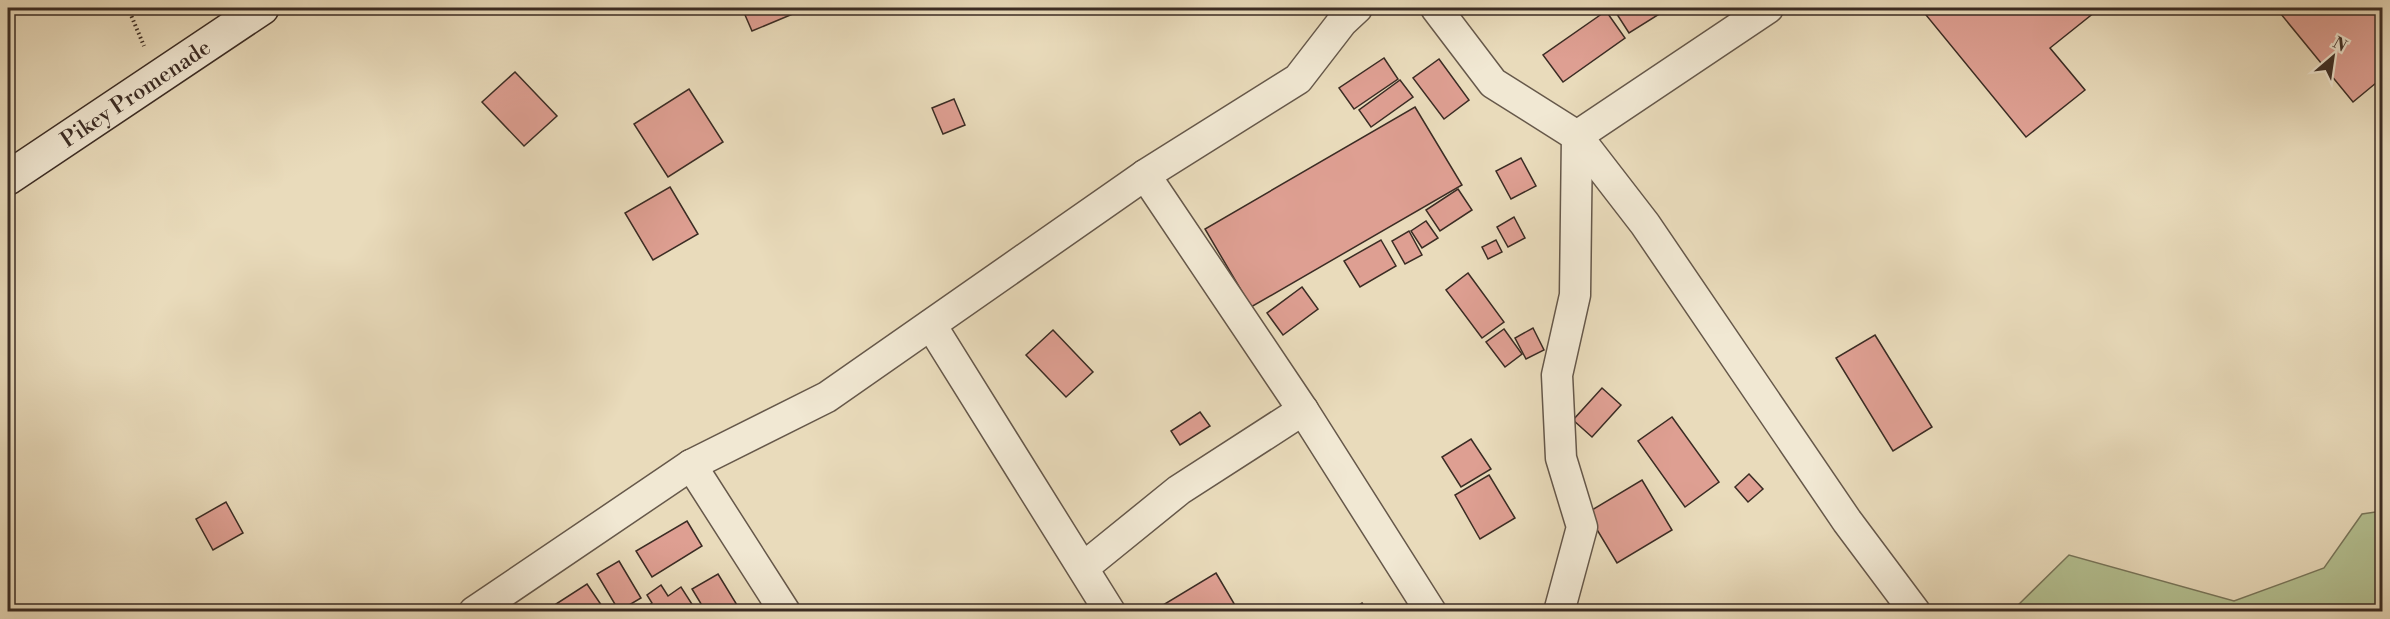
<svg xmlns="http://www.w3.org/2000/svg" width="2390" height="619" font-family="'Libre Bodoni',serif">
<style>
.green{fill:#b4c192;stroke:#78765b;stroke-width:1.5}
.building{fill:#de9f92;stroke:#3b2c24;stroke-width:1.5}
.lines{fill:none;stroke-linecap:round;stroke-linejoin:round}
.street-casing{stroke:#66584a;stroke-width:33}
.secondary-casing{stroke:#3b2c24;stroke-width:36}
.path{stroke:#3b2c24;stroke-width:4;stroke-dasharray:1.5 3;stroke-linecap:butt}
.street{stroke:#f1e8d3;stroke-width:30}
.secondary{stroke:#f1e8d3;stroke-width:33}
.labels{text-anchor:middle;stroke-width:5;stroke-linejoin:round;paint-order:stroke}
.street-label{font-size:22px;fill:#3b2c24;stroke:#f1e8d3}
</style>
<rect width="100%" height="100%" fill="#e9dbbb"/>
<filter id="stains"><feTurbulence type="fractalNoise" baseFrequency=".00333" numOctaves="4"/><feColorMatrix values="0 0 0 0 .2 0 0 0 0 .09 0 0 0 0 .02 0 0 0 .5 -.17"/></filter>
<radialGradient id="worn" r=".72"><stop offset=".6" stop-color="#630" stop-opacity="0"/><stop offset="1" stop-color="#630" stop-opacity=".3"/></radialGradient>
<!-- green -->
<path class="green" d="M2382,511V611H2012L2069,555L2234,601L2324,568L2362,514Z"/>
<!-- building -->
<g class="building">
<path d="M742,8H807L752,31Z"/>
<path d="M1613,8H1669L1629,33Z"/>
<path d="M1936,8H2100L2050,48L2085,90L2026,137L1926,15Z"/>
<path d="M2276,8H2381L2382,78L2353,102Z"/>
<path d="M1606,11L1625,38L1563,82L1543,55Z"/>
<path d="M1384,58L1398,79L1354,109L1339,88Z"/>
<path d="M1439,59L1469,100L1444,119L1413,78Z"/>
<path d="M515,72L557,116L524,146L482,102Z"/>
<path d="M1400,80L1413,97L1371,127L1359,110Z"/>
<path d="M689,89L723,142L668,177L634,124Z"/>
<path d="M954,99L965,125L943,134L932,108Z"/>
<path d="M1415,107L1462,185L1251,307L1205,229Z"/>
<path d="M1521,158L1536,186L1511,199L1496,171Z"/>
<path d="M670,187L698,234L653,260L625,213Z"/>
<path d="M1458,189L1472,210L1440,231L1426,210Z"/>
<path d="M1514,217L1525,238L1508,247L1497,227Z"/>
<path d="M1426,221L1438,238L1422,248L1411,231Z"/>
<path d="M1409,231L1422,255L1405,264L1392,241Z"/>
<path d="M1381,240L1396,266L1360,287L1344,261Z"/>
<path d="M1496,240L1502,252L1488,259L1482,247Z"/>
<path d="M1468,273L1504,322L1482,338L1446,290Z"/>
<path d="M1302,287L1318,309L1283,335L1267,313Z"/>
<path d="M1533,328L1544,350L1526,359L1515,338Z"/>
<path d="M1504,329L1522,354L1505,367L1486,342Z"/>
<path d="M1053,330L1093,372L1066,397L1026,355Z"/>
<path d="M1875,335L1932,427L1893,451L1836,358Z"/>
<path d="M1602,388L1621,405L1592,437L1573,420Z"/>
<path d="M1200,412L1210,426L1180,445L1171,431Z"/>
<path d="M1672,417L1719,482L1685,507L1638,441Z"/>
<path d="M1471,439L1491,469L1461,487L1442,457Z"/>
<path d="M1749,474L1763,489L1748,502L1735,487Z"/>
<path d="M1489,475L1515,518L1480,539L1455,495Z"/>
<path d="M1642,480L1672,530L1617,563L1587,513Z"/>
<path d="M226,502L243,533L213,550L196,519Z"/>
<path d="M687,521L702,546L652,577L636,551Z"/>
<path d="M619,561L641,598L619,611L597,574Z"/>
<path d="M1216,573L1239,612H1167L1163,605Z"/>
<path d="M718,574L737,605L726,612H706L692,589Z"/>
<path d="M587,584L606,612H561L556,604Z"/>
<path d="M661,585L668,596L681,587L697,612H640L652,603L647,595Z"/>
<path d="M1362,603L1368,612H1349Z"/>
</g>
<g class="lines">
<!-- street casing -->
<g class="street-casing">
<g id="street">
<path d="M1436,8L1493,83L1577,136L1645,224L1847,521L1915,612"/>
<path d="M1145,175L1303,410L1431,612"/>
<path d="M931,325L1110,612"/>
<path d="M691,465L785,612"/>
<path d="M1084,567L1179,490L1303,410"/>
<path d="M474,612L691,465L827,397L1145,175L1298,79L1342,22L1357,8"/>
<path d="M1559,612L1582,527L1561,458L1557,375L1575,295L1577,136L1768,8"/>
</g>
</g>
<!-- secondary casing -->
<g class="secondary-casing">
<g id="secondary">
<path id="s1" d="M8,178L262,8"/>
</g>
</g>
<!-- path -->
<path class="path" d="M128,8L144,46"/>
<!-- street -->
<use href="#street" class="street"/>
<!-- secondary -->
<use href="#secondary" class="secondary"/>
</g>
<g class="labels">
<!-- street labels -->
<g class="street-label">
<text dy="8" stroke="none"><textPath href="#s1" startOffset="153">Pikey Promenade</textPath></text>
</g>
</g>
<!-- margin -->
<rect width="2390" height="619" fill="none" stroke="#e9dbbb" stroke-width="30"/>
<rect x="9" y="9" width="2372" height="601" fill="none" stroke="#3b2c24" stroke-width="3"/>
<rect x="15" y="15" width="2360" height="589" fill="none" stroke="#3b2c24" stroke-width="1.5"/>
<!-- north arrow -->
<g transform="translate(2333 57) rotate(29)" stroke="#f1e8d3" stroke-width="4.5" paint-order="stroke">
<path d="M0-4.5L10 22L0 15L-10 22Z" fill="#3b2c24"/>
<text y="-9" font-size="16" font-weight="bold" text-anchor="middle" fill="#3b2c24">N</text>
</g>
<rect width="100%" height="100%" filter="url(#stains)"/>
<rect width="100%" height="100%" fill="url(#worn)"/>
</svg>
